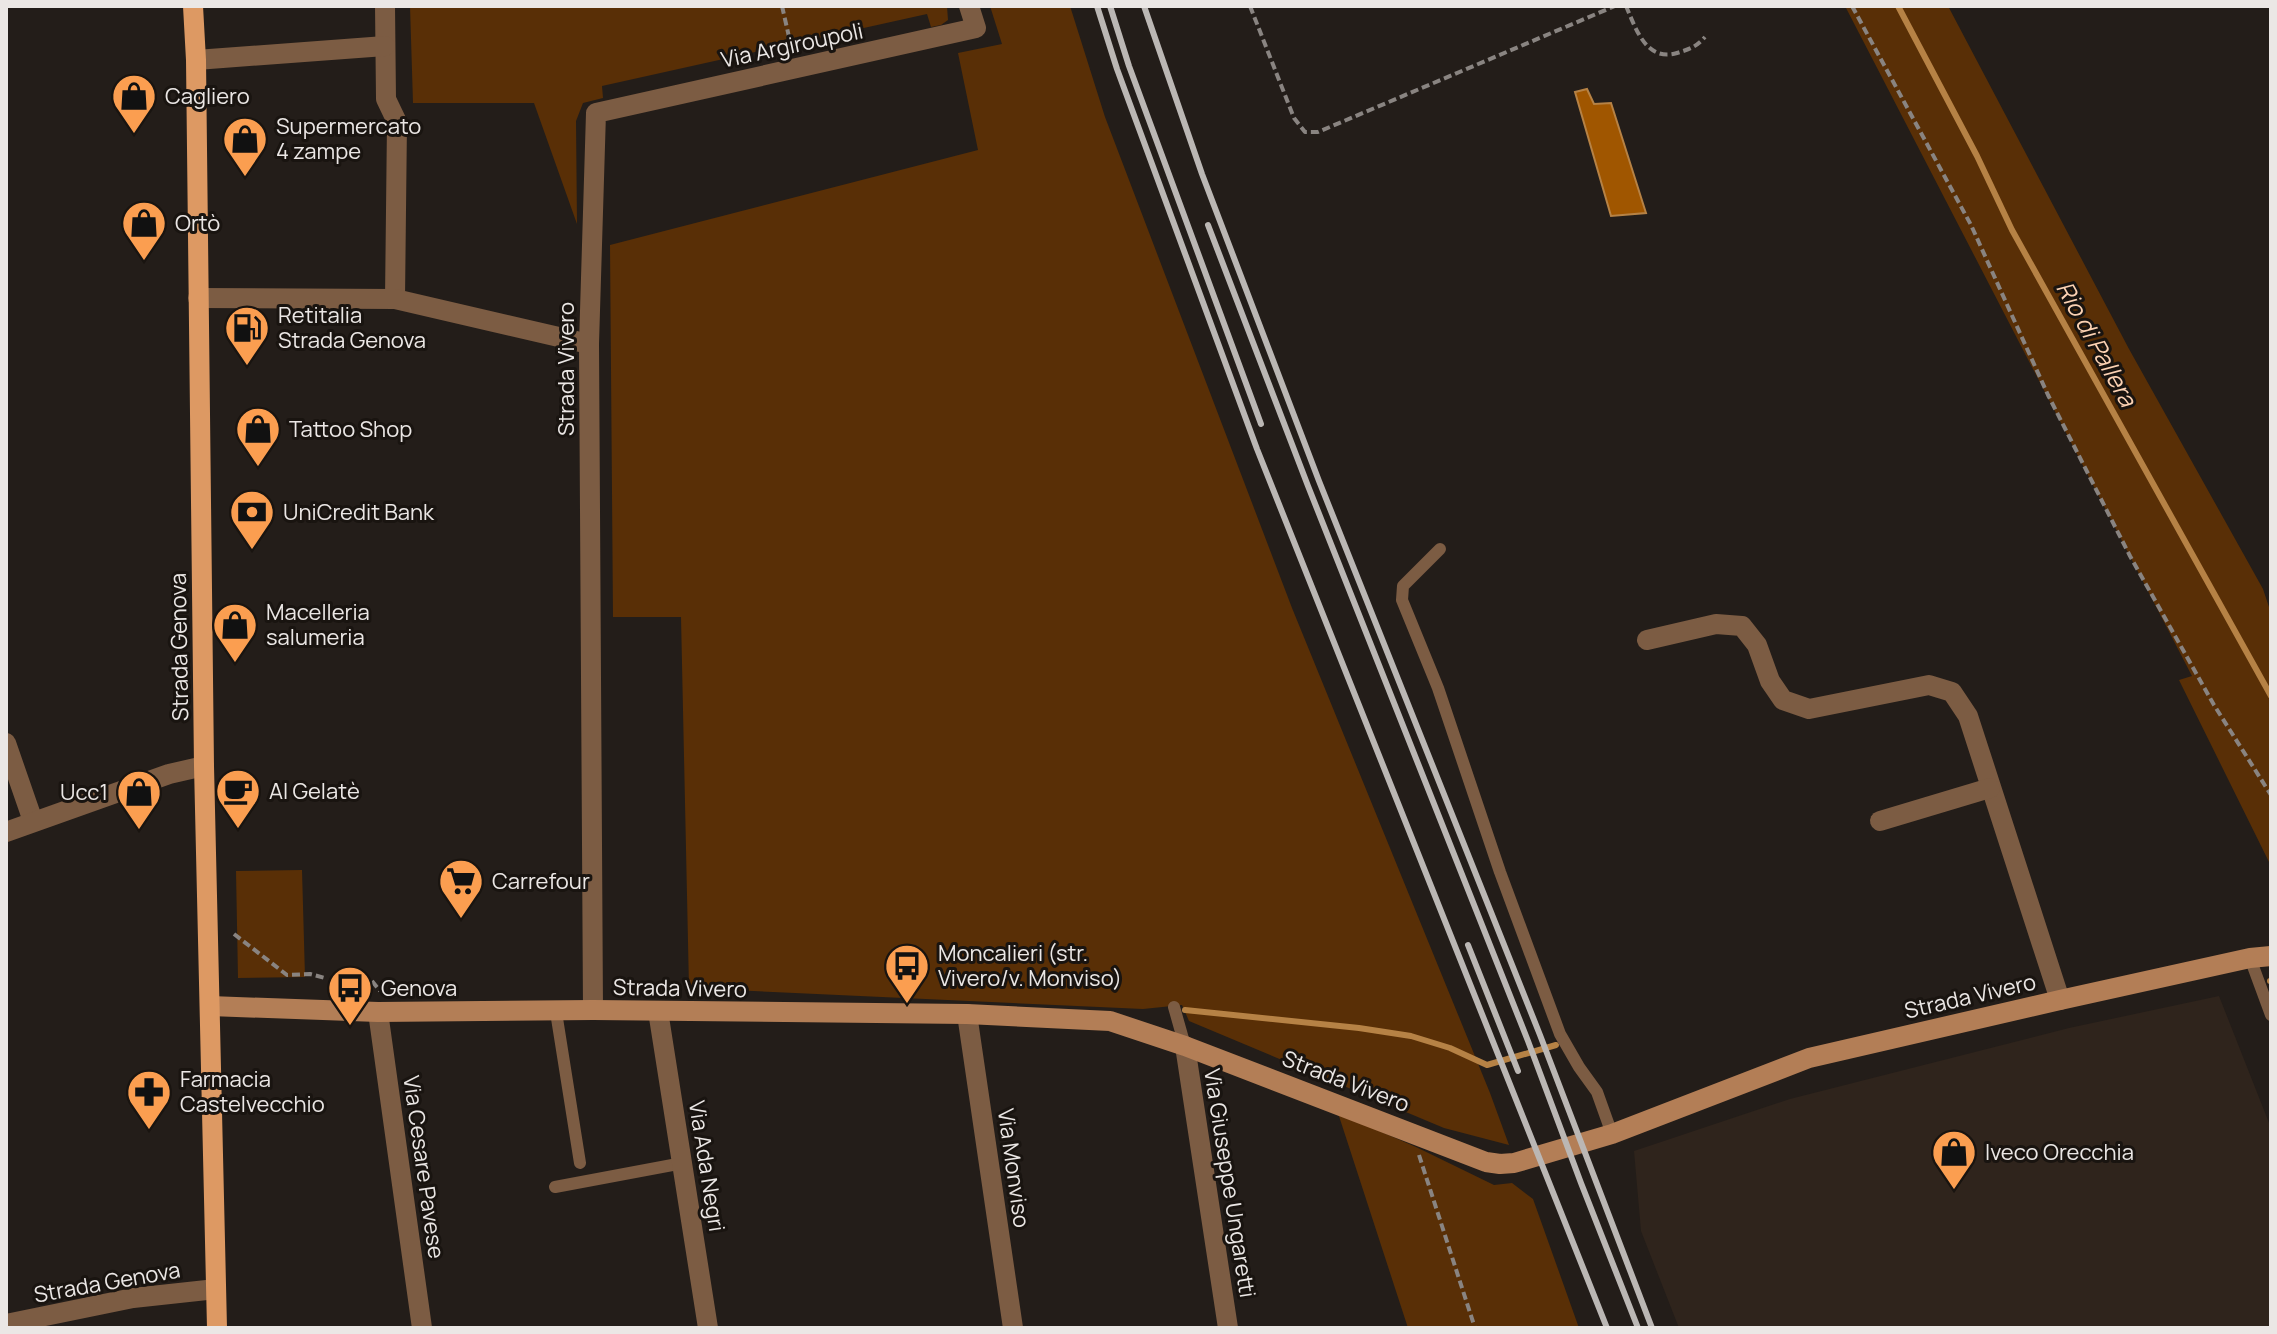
<svg xmlns="http://www.w3.org/2000/svg" width="2277" height="1334" font-family="Manrope,sans-serif">
<style>
.built{fill:#2f241c}
.green{fill:#592f06}
.water{fill:#a05600;stroke:#b68245;stroke-width:2}
.lines{fill:none;stroke-linecap:round;stroke-linejoin:round}
.stream{stroke:#b68245;stroke-width:6}
.path{stroke:#898481;stroke-width:4;stroke-dasharray:8 4;stroke-linecap:butt}
.lane{stroke:#7c5c43;stroke-width:12}
.street{stroke:#7c5c43;stroke-width:20}
.secondary{stroke:#b37e56;stroke-width:20}
.primary{stroke:#dd9963;stroke-width:20}
.rail{stroke:#bbb7b4;stroke-width:6}
.labels{text-anchor:middle;stroke-width:6;stroke-linejoin:round;paint-order:stroke}
.street-label{font-size:22px;fill:#ebe7e5;stroke:#191410}
.poi-label{font-size:22px;fill:#ebe7e5;stroke:#191410;text-anchor:start}
.water-label{font-size:24px;font-style:italic;fill:#fcd2b3;stroke:#191410}
</style>
<rect width="100%" height="100%" fill="#231d19"/>
<!-- built -->
<path class="built" d="M2219,996L2271,1128V1328H1679L1641,1231L1634,1151L1790,1099L2069,1028Z"/>
<!-- green -->
<g class="green">
<path d="M410,6H947L948,20L941,25L931,27L927,14L602,86L603,98L583,103L576,121L577,224L534,103H413Z"/>
<path d="M990,6H1070L1105,117L1292,608L1490,1093L1509,1145L1444,1128L1189,1021L1182,1005L1143,1009L689,988L681,617H613L610,245L978,150L958,53L1002,44Z"/>
<path d="M1845,6H1948L2129,349L2263,589L2271,613V866L2179,680L2192,676Z"/>
<path d="M302,870L305,977L238,978L236,871Z"/>
<path d="M1338,1113L1416,1147L1494,1185L1512,1183L1533,1199L1579,1328H1408Z"/>
</g>
<!-- water -->
<path class="water" d="M1587,89L1594,104L1611,103L1646,213L1611,216L1575,92Z"/>
<g class="lines">
<!-- stream -->
<g class="stream">
<path d="M1898,6L1977,156L2012,230L2271,696"/>
<path d="M2270,981H2271"/>
<path d="M1185,1010L1359,1028L1411,1036L1450,1048L1487,1065L1556,1045"/>
</g>
<!-- path -->
<g class="path">
<path d="M782,6L792,50"/>
<path d="M1250,6L1294,118L1305,132H1318L1615,6"/>
<path d="M1626,6C1636,29 1646,62 1677,53C1690,49 1696,47 1705,37"/>
<path d="M1852,6L1971,225L2048,395L2130,556L2214,705L2271,795"/>
<path d="M234,934L287,975L310,974L325,978"/>
<path d="M372,981L380,991"/>
<path d="M1419,1155L1475,1328"/>
</g>
<!-- lane -->
<g class="lane">
<path d="M1440,549L1403,586L1402,600L1438,688L1500,872L1560,1034L1579,1067L1597,1092L1612,1134"/>
<path d="M2250,958L2271,1015"/>
<path d="M1174,1007L1185,1046"/>
<path d="M556,1012L580,1163"/>
<path d="M555,1187L683,1163"/>
</g>
<!-- street -->
<g class="street">
<path d="M385,6L386,99L397,122L395,299"/>
<path d="M196,60L385,46"/>
<path d="M198,298L395,299L589,344"/>
<path d="M1647,640L1716,624L1742,626L1757,645L1770,681L1783,700L1809,709L1929,685L1952,692L1968,716L2060,1000"/>
<path d="M6,743L33,821"/>
<path d="M1880,821L1990,788"/>
<path d="M6,832L169,774L204,766"/>
<path d="M593,1010L589,344L596,113L976,28L969,6"/>
<path d="M658,1011L708,1328"/>
<path d="M378,1012L422,1328"/>
<path d="M967,1014L1013,1328"/>
<path d="M1185,1046L1228,1328"/>
<path d="M6,1324L133,1298L216,1289"/>
</g>
<!-- secondary -->
<path class="secondary" d="M210,1006L378,1012L593,1010L967,1014L1110,1021L1185,1046L1486,1162L1500,1164L1514,1163L1612,1134L1809,1058L2060,1000L2250,958L2271,956"/>
<!-- primary -->
<path class="primary" d="M193,6L196,60L204,766L217,1328"/>
<!-- rail -->
<g class="rail">
<path d="M1097,6L1117,69L1257,449L1607,1328"/>
<path d="M1110,6L1129,66L1261,424"/>
<path d="M1144,6L1202,174L1319,481L1540,1035L1652,1328"/>
<path d="M1208,225L1308,486L1528,1041L1581,1183L1638,1328"/>
<path d="M1468,945L1518,1071"/>
</g>
</g>
<!-- icons -->
<defs>
<g id="shop-pin" transform="scale(2.3)"><path d="M0 17L-7.5 6A9.5 9.5 0 1 1 7.5 6Z" fill="#fb9e50" stroke="#191410"/><path d="M-5-2.5h2.3a2.7 3.5 0 0 1 5.4 0H5L5.5 6h-11ZM-1.5-2.5h3a1.5 2.3 0 0 0-3 0Z" fill="#111"/></g>
<g id="fuel-pin" transform="scale(2.3)"><path d="M0 17L-7.5 6A9.5 9.5 0 1 1 7.5 6Z" fill="#fb9e50" stroke="#191410"/><path d="M-5.5-6h7V0h2V4h1.3V-2.5L3-4.5l.8-.8L6-3V5H2.5V1h-1V6h-7ZM-4.2-4.7v3.2H.2V-4.7Z" fill="#111"/></g>
<g id="bank-pin" transform="scale(2.3)"><path d="M0 17L-7.5 6A9.5 9.5 0 1 1 7.5 6Z" fill="#fb9e50" stroke="#191410"/><path d="M-6-4H6V4H-6ZM0-2.3a2.3 2.3 0 1 0 0 4.6a2.3 2.3 0 1 0 0-4.6Z" fill="#111"/></g>
<g id="cafe-pin" transform="scale(2.3)"><path d="M0 17L-7.5 6A9.5 9.5 0 1 1 7.5 6Z" fill="#fb9e50" stroke="#191410"/><path d="M-5.5-4.5H6V0H3Q3 3.5 0 3.5H-2.5Q-5.5 3.5-5.5 0ZM3-3.2v2h1.7v-2ZM-6 4.5H4V6H-6Z" fill="#111"/></g>
<g id="supermarket-pin" transform="scale(2.3)"><path d="M0 17L-7.5 6A9.5 9.5 0 1 1 7.5 6Z" fill="#fb9e50" stroke="#191410"/><path d="M-6-5.5h2.5l.6 2H6L4.5 2H-2.5L-4.4-4H-6ZM-1.5 3.2a1.3 1.3 0 1 0 .1 0ZM3 3.2a1.3 1.3 0 1 0 .1 0Z" fill="#111"/></g>
<g id="bus-pin" transform="scale(2.3)"><path d="M0 17L-7.5 6A9.5 9.5 0 1 1 7.5 6Z" fill="#fb9e50" stroke="#191410"/><path d="M-5-6H5V4H4V6H2V4H-2V6H-4V4H-5ZM-3.5-4V0h7V-4ZM-3.5 1.2v1.5H-2V1.2ZM2 1.2v1.5H3.5V1.2Z" fill="#111"/></g>
<g id="pharmacy-pin" transform="scale(2.3)"><path d="M0 17L-7.5 6A9.5 9.5 0 1 1 7.5 6Z" fill="#fb9e50" stroke="#191410"/><path d="M-2-6h4v4h4v4h-4v4h-4v-4h-4v-4h4Z" fill="#111"/></g>
</defs>
<g fill-rule="evenodd">
<use href="#shop-pin" x="134" y="96"/>
<use href="#shop-pin" x="245" y="139"/>
<use href="#shop-pin" x="144" y="223"/>
<use href="#fuel-pin" x="247" y="328"/>
<use href="#shop-pin" x="258" y="429"/>
<use href="#bank-pin" x="252" y="512"/>
<use href="#shop-pin" x="235" y="625"/>
<use href="#cafe-pin" x="238" y="791"/>
<use href="#shop-pin" x="139" y="792"/>
<use href="#supermarket-pin" x="461" y="881"/>
<use href="#bus-pin" x="907" y="966"/>
<use href="#bus-pin" x="350" y="988"/>
<use href="#pharmacy-pin" x="149" y="1092"/>
<use href="#shop-pin" x="1954" y="1152"/>
</g>
<g class="labels">
<!-- street labels -->
<g class="street-label">
<text transform="translate(792 45) rotate(-12)" y="8">Via Argiroupoli</text>
<text transform="translate(566 369) rotate(-90)" y="8">Strada Vivero</text>
<text transform="translate(179 647) rotate(-91)" y="8">Strada Genova</text>
<text transform="translate(680 988) rotate(1)" y="8">Strada Vivero</text>
<text transform="translate(1970 996) rotate(-13)" y="8">Strada Vivero</text>
<text transform="translate(1346 1081) rotate(21)" y="8">Strada Vivero</text>
<text transform="translate(707 1166) rotate(81)" y="8">Via Ada Negri</text>
<text transform="translate(424 1167) rotate(82)" y="8">Via Cesare Pavese</text>
<text transform="translate(1014 1168) rotate(82)" y="8">Via Monviso</text>
<text transform="translate(1230 1183) rotate(81)" y="8">Via Giuseppe Ungaretti</text>
<text transform="translate(107 1282) rotate(-10)" y="8">Strada Genova</text>
</g>
<!-- poi labels -->
<g class="poi-label">
<text x="165" y="104">Cagliero</text>
<text x="276" y="134">Supermercato<tspan x="276" dy="25">4 zampe</tspan></text>
<text x="175" y="231">Ortò</text>
<text x="278" y="323">Retitalia<tspan x="278" dy="25">Strada Genova</tspan></text>
<text x="289" y="437">Tattoo Shop</text>
<text x="283" y="520">UniCredit Bank</text>
<text x="266" y="620">Macelleria<tspan x="266" dy="25">salumeria</tspan></text>
<text x="269" y="799">Al Gelatè</text>
<text x="108" y="800" text-anchor="end">Ucc1</text>
<text x="492" y="889">Carrefour</text>
<text x="938" y="961">Moncalieri (str.<tspan x="938" dy="25">Vivero/v. Monviso)</tspan></text>
<text x="381" y="996">Genova</text>
<text x="180" y="1087">Farmacia<tspan x="180" dy="25">Castelvecchio</tspan></text>
<text x="1985" y="1160">Iveco Orecchia</text>
</g>
<!-- water labels -->
<g class="water-label">
<text transform="translate(2096 344) rotate(61)" y="8">Rio di Pallera</text>
</g>
</g>
<!-- border -->
<rect width="2277" height="1334" fill="none" stroke="#ebe7e5" stroke-width="16"/>
</svg>
